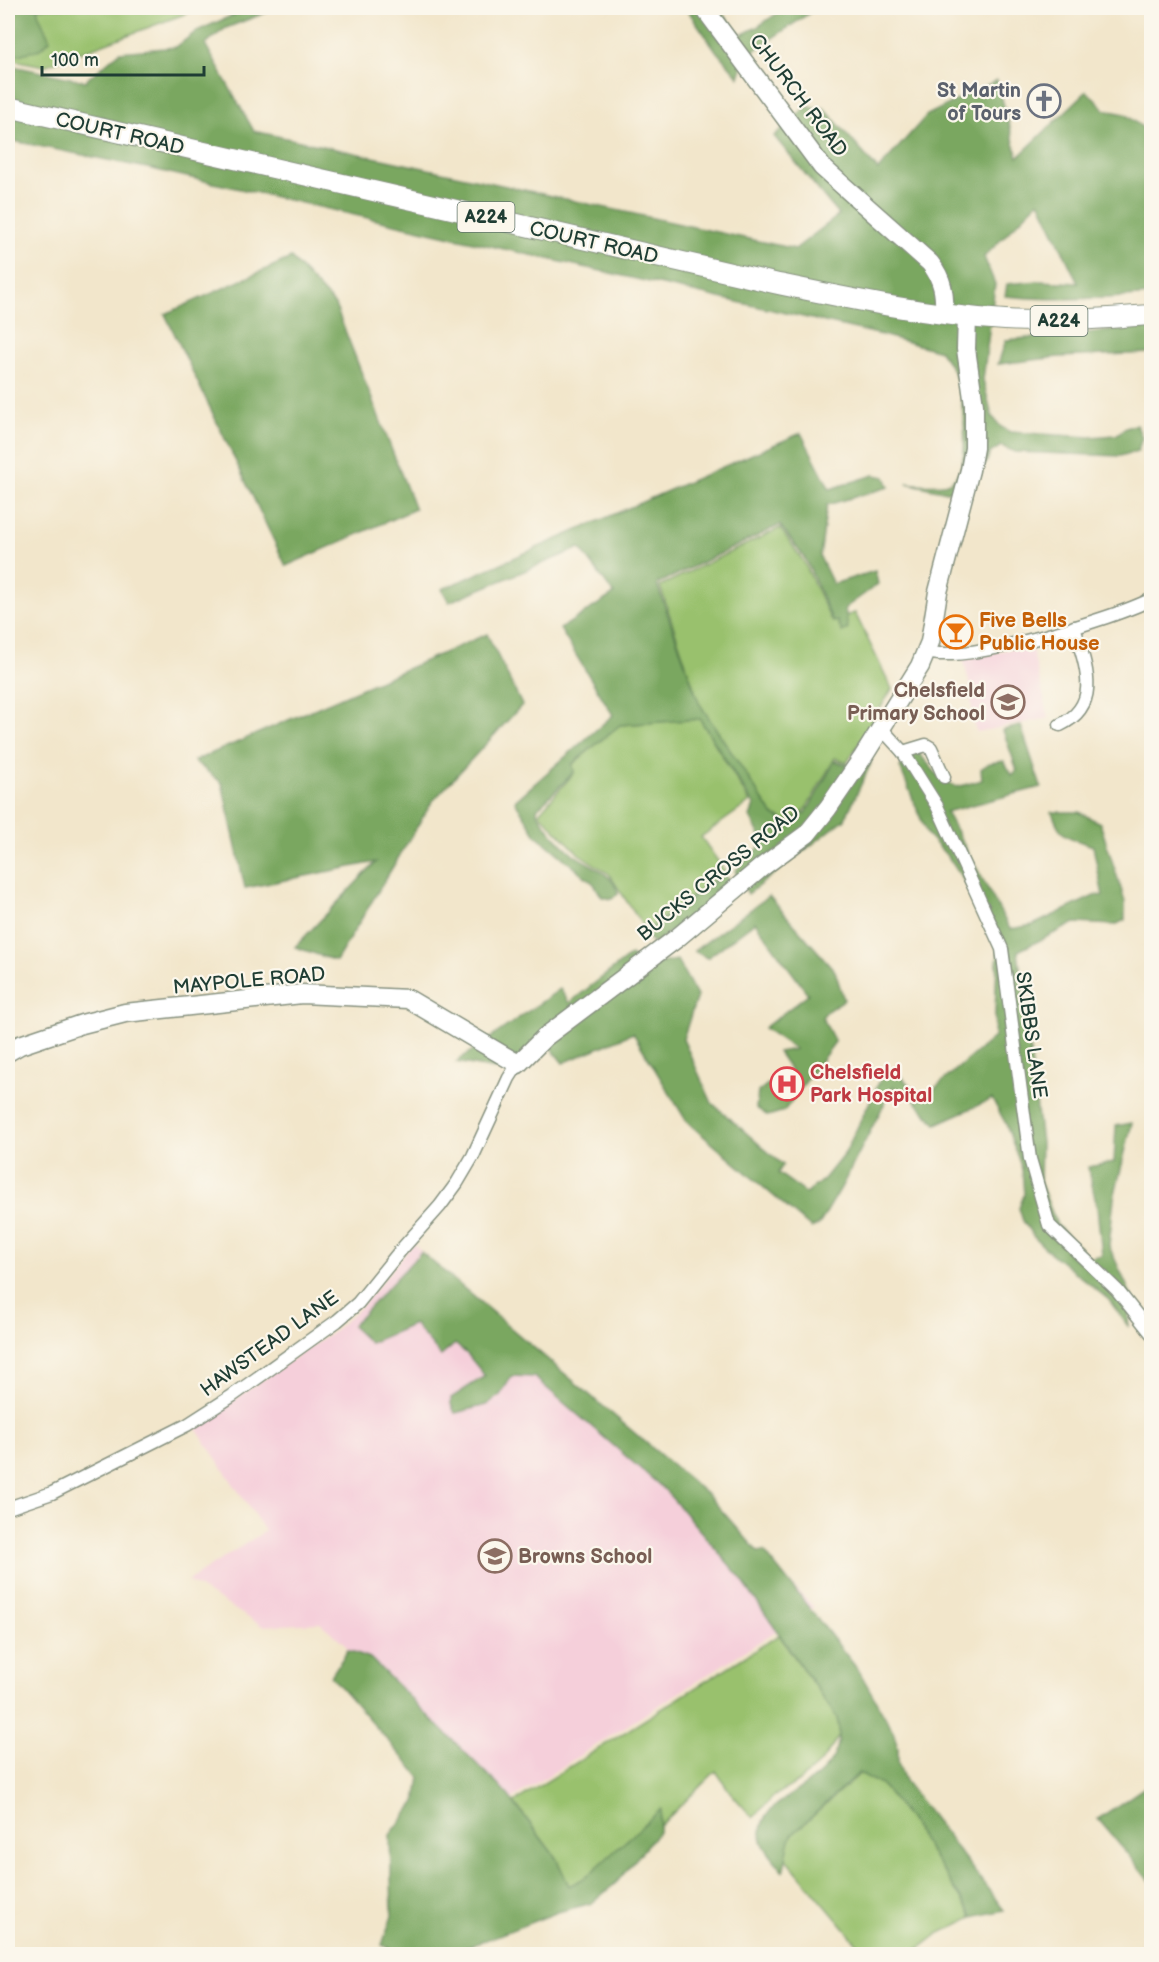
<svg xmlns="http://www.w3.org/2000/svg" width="1159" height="1962" font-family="'Balsamiq Sans',sans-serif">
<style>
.built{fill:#f5cfda}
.green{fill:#99c16d;stroke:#5c7f50;stroke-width:1.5}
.forest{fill:#7aa760;stroke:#4c724a;stroke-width:1.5}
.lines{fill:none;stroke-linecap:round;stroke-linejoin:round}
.street-casing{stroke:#889280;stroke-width:15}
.secondary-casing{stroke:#889280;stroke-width:21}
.primary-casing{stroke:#889280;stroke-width:22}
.street{stroke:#fff;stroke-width:12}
.secondary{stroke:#fff;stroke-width:18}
.primary{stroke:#fff;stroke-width:20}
.labels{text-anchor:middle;stroke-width:4.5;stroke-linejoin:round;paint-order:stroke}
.shield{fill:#fbf7ec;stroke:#61756b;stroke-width:1.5}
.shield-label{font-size:18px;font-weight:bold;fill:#1f3d34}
.worship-label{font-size:20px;font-weight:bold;fill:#5b616d;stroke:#fbf7ec;text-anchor:end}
.street-label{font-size:20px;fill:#1f3d34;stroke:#fbf7ec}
.food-label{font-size:20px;font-weight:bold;fill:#c56008;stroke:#fbf7ec;text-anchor:start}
.education-label{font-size:20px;font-weight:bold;fill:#785e54;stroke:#fbf7ec;text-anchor:end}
.health-label{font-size:20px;font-weight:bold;fill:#be3a42;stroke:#fbf7ec;text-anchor:start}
</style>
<rect width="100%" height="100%" fill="#fbf7ec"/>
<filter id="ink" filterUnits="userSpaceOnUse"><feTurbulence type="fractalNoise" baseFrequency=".0167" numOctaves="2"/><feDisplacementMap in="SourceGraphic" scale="12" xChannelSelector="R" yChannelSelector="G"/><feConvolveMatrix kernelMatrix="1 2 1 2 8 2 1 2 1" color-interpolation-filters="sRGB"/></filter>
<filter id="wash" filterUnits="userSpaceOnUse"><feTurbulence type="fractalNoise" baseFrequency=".008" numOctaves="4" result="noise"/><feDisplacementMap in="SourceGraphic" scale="24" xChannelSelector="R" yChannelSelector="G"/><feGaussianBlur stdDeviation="1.35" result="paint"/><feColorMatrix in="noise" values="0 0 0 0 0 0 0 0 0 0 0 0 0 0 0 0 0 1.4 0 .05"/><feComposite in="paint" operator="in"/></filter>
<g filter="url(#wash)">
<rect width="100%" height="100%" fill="#f2e6cb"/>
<!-- built -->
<g class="built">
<path d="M1031,645L1049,718L977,732L973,723L970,686L963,659Z"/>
<path d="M413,1244L693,1487L814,1607L461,1831L344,1643L320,1623L262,1626L188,1581L265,1531L195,1427L335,1330L365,1303Z"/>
</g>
<!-- green -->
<g class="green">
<path d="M8,8H201L44,66L8,59Z"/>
<path d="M780,528L804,562L831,620L855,613L892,689L847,763L835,758L804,812L786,821L772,814L699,703L660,586Z"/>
<path d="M700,719L750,802L701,837L725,871L646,931L609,874L579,854L539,813L574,773L573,764L619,725Z"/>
<path d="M779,1635L837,1718L841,1733L821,1762L798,1782L774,1796L753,1818L730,1792L716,1771L660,1826L661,1810L585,1878L569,1886L556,1858L514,1802Z"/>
<path d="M863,1771L882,1785L909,1819L973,1917L938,1934L912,1954H866L786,1859L788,1843L792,1835Z"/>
</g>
<!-- forest -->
<g class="forest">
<path d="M8,8H38V13L50,40L40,49L15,56L8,46Z"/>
<path d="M249,8H278L226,28L205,44L254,131L795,249L839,215L774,136L806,107L824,108L878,170L927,115L997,80L1018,157L1087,91L1105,110L1125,114L1151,134V295C1103,299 1054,301 1005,296L1007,284L1039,281L1078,283L1039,201L984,257L995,284L983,380L992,416L1001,427L1010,432L1090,437L1116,435L1124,429L1136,424L1142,437L1138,451L1120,456L1015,452L1001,446L990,453L986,463L972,468L962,489L947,492L906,483C916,484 938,486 947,483C975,474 963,395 955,375C952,366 945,359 940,351L882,335L152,169L8,140V65L85,81L120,52L176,47L197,31Z"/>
<path d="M686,8H718L741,35L757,27L785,8H817L746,56L739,77L717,52Z"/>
<path d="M291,258L335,305L415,509L286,566L165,314Z"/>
<path d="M1151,327V353L1059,357L998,364L1006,340Z"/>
<path d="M801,433L830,489L874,475L885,477L889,487L827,505L820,557L833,584L875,571L878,584L845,608L848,629L842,632L837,621L833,622L806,560L780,525L657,584L699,703L772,814L786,822L806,813L835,761L847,765L871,763L845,819L748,894L735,871L764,843L750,817L754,805L700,719L620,725L572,764L574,772L537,809V813C547,828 558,841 572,853C587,865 614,873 618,893L612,899L602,897L594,884L536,835L515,801L613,715L560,629L614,594L580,548L449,602L442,589Z"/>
<path d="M487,634L522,705L432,802L336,961L295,947L376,862L245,888L222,783L194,761Z"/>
<path d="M1021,726L1041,787L946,812L1010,929L1033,925L1096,895L1103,896L1093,846C1068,837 1061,839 1052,812H1079L1100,823L1125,901V920L1115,925L1075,923L1018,951L1041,1143L1040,1182L1057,1225L1090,1258L1102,1255L1097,1207L1088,1167L1114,1162L1116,1126L1132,1123L1114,1198L1109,1246L1131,1295L1128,1326L1109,1300L1047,1250L1033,1236L1023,1221L1019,1208L1024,1195L1022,1169L1006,1124L992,1099L936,1124L908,1093L893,1087L841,1188L819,1225L811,1228L687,1122L633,1033L563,1063L547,1043L495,1069L456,1062L560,989L569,1003L631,955L643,966L677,960L697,996L683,1039L712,1103L783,1165L778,1173L806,1193L824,1179L845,1153L884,1072L899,1074L922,1099L994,1037L997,964L1000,936L949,858L927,834L900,767L917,751L941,779L957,787L982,780L981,769L990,763L1004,761L1012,775L1017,770L1003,730Z"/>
<path d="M725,874L731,884L654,944L644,933Z"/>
<path d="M769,896L835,971L844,1000L827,1011L822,1017L835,1042L784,1111L768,1116L756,1108L758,1092L768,1084L780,1091L791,1071L778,1052L795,1049L764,1028L808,994L755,922L707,958L694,951Z"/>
<path d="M421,1252L709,1496L758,1552L764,1551L859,1671L893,1731L898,1748V1763L905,1781L1004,1910L973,1917L909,1819L882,1785L859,1773L792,1835C787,1846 787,1859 783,1871C777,1862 764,1850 762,1840C750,1789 855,1791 837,1718L739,1576L665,1490L534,1377L512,1376L500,1395L486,1405L455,1413L451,1404V1398L485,1376L468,1355L455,1344L441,1356L414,1324L370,1343L352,1326Z"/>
<path d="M348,1650L370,1658L508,1795L556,1858L569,1886L585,1878L661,1809L659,1831L617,1882L592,1903L558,1912L450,1954H402L382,1945L392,1916L390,1835L416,1802L420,1777L331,1676Z"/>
<path d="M1151,1783V1882L1098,1819Z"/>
</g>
</g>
<g filter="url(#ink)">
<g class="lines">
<!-- street casing -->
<g class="street-casing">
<g id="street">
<path d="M927,652C967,664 1112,619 1152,599"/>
<path d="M1060,725C1104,704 1084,662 1074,627"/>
<path d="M882,729L903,752L937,806L1002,949L1030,1159L1049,1225L1117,1290L1152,1334"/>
<path d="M903,752L926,745L931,748L944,777"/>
<path d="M8,1508L52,1493L187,1425L232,1396L337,1321L358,1303L400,1251L440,1206L457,1183L473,1156L509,1078L518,1064"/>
</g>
</g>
<!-- secondary casing -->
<g class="secondary-casing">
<g id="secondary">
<path d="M704,8L822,167L930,263C943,279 945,294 944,314"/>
<path d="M8,1052L20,1045L82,1024L125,1013L302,994L408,999L518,1064L545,1037L677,938L762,867L807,834L828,808L863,757L920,666L930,642L938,592L970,470L974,448V405L966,349L967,317"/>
</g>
</g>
<!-- primary casing -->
<g class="primary-casing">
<path id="primary" d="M8,107L774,283C851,299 926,315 1005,320C1054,323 1103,318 1152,315"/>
</g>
<!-- street -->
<use href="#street" class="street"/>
<!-- secondary -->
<use href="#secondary" class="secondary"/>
<!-- primary -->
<use href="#primary" class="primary"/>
</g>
</g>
<!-- icons -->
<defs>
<g id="church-ring" transform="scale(1.725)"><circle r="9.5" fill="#fbf7ec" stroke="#6b7280" stroke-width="1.5"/><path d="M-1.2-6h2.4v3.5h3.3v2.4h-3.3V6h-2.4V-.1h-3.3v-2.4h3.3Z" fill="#6b7280"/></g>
<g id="bar-ring" transform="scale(1.725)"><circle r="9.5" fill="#fbf7ec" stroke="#e8710a" stroke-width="1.5"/><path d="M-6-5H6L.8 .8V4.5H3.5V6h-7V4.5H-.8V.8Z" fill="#e8710a"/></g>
<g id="school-ring" transform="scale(1.725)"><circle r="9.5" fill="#fbf7ec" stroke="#8d6e63" stroke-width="1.5"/><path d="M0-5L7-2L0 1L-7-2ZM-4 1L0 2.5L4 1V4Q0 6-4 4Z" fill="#8d6e63"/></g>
<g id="hospital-ring" transform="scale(1.725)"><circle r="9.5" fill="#fbf7ec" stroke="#e0444e" stroke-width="1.5"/><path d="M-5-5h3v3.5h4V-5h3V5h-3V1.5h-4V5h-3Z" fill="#e0444e"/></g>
</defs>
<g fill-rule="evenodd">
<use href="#church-ring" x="1044" y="101"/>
<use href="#bar-ring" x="956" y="632"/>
<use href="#school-ring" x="1008" y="702"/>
<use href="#hospital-ring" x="787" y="1084"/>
<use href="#school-ring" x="495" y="1556"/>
</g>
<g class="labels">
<!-- shield labels -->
<g class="shield">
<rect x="457.5" y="202" width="57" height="30" rx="4.5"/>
<rect x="1030.5" y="306" width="57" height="30" rx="4.5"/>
</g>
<g class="shield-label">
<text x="486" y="223">A224</text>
<text x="1059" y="327">A224</text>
</g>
<!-- worship labels -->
<g class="worship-label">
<text x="1021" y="97">St Martin<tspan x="1021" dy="23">of Tours</tspan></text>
</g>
<!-- street labels -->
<g class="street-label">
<text transform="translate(799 95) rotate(53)" y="7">CHURCH ROAD</text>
<text transform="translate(120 133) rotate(13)" y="7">COURT ROAD</text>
<text transform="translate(594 242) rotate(13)" y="7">COURT ROAD</text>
<text transform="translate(718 873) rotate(-39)" y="7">BUCKS CROSS ROAD</text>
<text transform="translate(249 980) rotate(-5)" y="7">MAYPOLE ROAD</text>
<text transform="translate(1032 1035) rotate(82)" y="7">SKIBBS LANE</text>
<text transform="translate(269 1343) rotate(-36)" y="7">HAWSTEAD LANE</text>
</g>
<!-- food labels -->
<g class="food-label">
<text x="979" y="627">Five Bells<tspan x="979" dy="23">Public House</tspan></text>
</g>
<!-- education labels -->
<g class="education-label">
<text x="985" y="697">Chelsfield<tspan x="985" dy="23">Primary School</tspan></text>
<text x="518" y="1563" text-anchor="start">Browns School</text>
</g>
<!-- health labels -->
<g class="health-label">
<text x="810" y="1079">Chelsfield<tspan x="810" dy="23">Park Hospital</tspan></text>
</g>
</g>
<!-- margin -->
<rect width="1159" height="1962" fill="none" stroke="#fbf7ec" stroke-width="30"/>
<!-- scale -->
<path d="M42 66v9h162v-9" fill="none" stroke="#1f3d34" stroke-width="3"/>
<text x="51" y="66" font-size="18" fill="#1f3d34" stroke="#fbf7ec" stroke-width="4.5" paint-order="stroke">100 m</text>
</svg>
